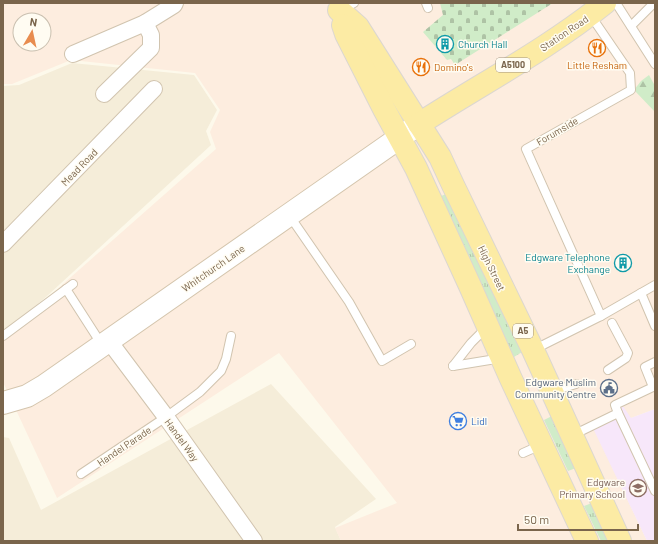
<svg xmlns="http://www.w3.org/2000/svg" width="658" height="544" font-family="Barlow,sans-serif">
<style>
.residential{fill:#f5edd9}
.commercial{fill:#fdeddf;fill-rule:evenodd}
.education{fill:#f7e7fa}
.grass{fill:url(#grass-tufts)}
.forest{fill:url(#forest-firs)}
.cemetery{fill:url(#cemetery-stones)}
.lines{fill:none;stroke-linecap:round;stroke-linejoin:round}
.lane-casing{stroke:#d1c4af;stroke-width:10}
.street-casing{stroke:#d1c4af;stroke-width:18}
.secondary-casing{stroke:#d4c5ad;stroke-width:24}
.primary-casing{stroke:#dcd7d0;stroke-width:24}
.lane{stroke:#fff;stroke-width:8}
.street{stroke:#fff;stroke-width:16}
.secondary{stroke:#fff;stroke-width:22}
.primary{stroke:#fceba4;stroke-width:22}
.labels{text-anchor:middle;stroke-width:3;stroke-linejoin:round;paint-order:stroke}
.shield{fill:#fffcf2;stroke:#a2927e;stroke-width:1}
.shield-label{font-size:9px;font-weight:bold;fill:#7a654c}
.street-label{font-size:10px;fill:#7a654c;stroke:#fffcf2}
.culture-label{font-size:10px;fill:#0d838f;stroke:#fffcf2;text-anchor:start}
.food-label{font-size:10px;fill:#c56008;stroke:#fffcf2}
.service-label{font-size:10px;fill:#4e5e75;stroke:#fffcf2;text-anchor:end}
.shop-label{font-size:10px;fill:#366cbe;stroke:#fffcf2;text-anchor:start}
.education-label{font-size:10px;fill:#785e54;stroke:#fffcf2;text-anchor:end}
</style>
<defs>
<pattern id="grass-tufts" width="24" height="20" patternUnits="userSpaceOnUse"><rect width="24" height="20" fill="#d0ecc8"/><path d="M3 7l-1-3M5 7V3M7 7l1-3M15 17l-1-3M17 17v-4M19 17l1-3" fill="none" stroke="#aec3a5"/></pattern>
<pattern id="forest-firs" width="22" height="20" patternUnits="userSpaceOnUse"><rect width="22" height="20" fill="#d0ecc8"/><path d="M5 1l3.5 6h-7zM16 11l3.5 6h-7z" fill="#aec3a5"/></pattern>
<pattern id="cemetery-stones" width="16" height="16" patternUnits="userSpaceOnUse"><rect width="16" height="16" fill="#d0ecc8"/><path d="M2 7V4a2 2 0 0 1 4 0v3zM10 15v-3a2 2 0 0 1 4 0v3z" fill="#aec3a5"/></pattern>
</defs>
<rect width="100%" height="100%" fill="#fdf9eb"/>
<!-- residential -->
<g class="residential">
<path d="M72,63L194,75L217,110L206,131L211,145L47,296L3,334V86L19,85Z"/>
<path d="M271,384L376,499L335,527L341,541H3V437L9,438L41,510Z"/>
</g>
<!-- commercial -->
<path class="commercial" d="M3,3H655V409L631,418L591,422L647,541H341L335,528L397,503L279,353L57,498L3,382V337L216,149L210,132L220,110L195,73L71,60L12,84H3ZM20,20H44V44H20Z"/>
<!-- education -->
<path class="education" d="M623,406L631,418L655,409V541H647L590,422Z"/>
<!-- grass -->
<g class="grass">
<path d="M449,193L522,352L514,357L441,196Z"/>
<path d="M552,416L576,468L568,471L544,420Z"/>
<path d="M592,503L610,541H601L584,506Z"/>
</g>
<!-- forest -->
<path class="forest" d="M649,75L655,86V112L634,90L641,81Z"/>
<!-- cemetery -->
<path class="cemetery" d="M440,3H553L455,65L451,59L447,60L423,32L443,15Z"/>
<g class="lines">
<!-- lane casing -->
<g class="lane-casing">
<g id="lane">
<path d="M426,3L428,8"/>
<path d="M616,3L655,64"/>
<path d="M341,9L354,3"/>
<path d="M591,16L630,73L631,90L526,149L601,316"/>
<path d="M631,26L654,3"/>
<path d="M289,215L349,302L382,361L411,344"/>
<path d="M66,289L102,345"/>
<path d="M641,293L655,326"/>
<path d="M3,336L73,284"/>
<path d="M533,350L601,316L655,285"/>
<path d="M453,366L471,343L487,327"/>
<path d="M453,366L502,358"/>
<path d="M608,370L626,358L628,353L612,323"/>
<path d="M553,391L576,384"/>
<path d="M618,413L615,405L653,387L645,367L655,362"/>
<path d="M573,435L618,413L655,491"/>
<path d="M523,453L541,445"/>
<path d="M81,474L166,417L200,392L221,371L226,359L231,336"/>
</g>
</g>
<!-- street casing -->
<g class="street-casing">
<g id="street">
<path d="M73,54L145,23L174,5L175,3"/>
<path d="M104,94L151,48V35L145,23"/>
<path d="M3,244L154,89"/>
<path d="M109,341L166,417L254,541"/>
</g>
</g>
<!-- secondary casing -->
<g class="secondary-casing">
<path id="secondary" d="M3,403L27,396L44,386L419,124"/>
</g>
<!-- primary casing -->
<g class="primary-casing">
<g id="primary">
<path d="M339,10L358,27L440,157L453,185L533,350L620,541"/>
<path d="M343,25L346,34L384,109L416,168L470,286L511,379L587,541"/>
<path d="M419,124C481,84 548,49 605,3"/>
</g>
</g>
<!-- lane -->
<use href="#lane" class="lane"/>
<!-- street -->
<use href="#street" class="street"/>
<!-- secondary -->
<use href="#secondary" class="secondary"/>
<!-- primary -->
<use href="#primary" class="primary"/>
</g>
<!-- icons -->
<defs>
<g id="building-ring" transform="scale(0.9)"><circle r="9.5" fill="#fffcf2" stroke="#0f9aa8" stroke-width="1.5"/><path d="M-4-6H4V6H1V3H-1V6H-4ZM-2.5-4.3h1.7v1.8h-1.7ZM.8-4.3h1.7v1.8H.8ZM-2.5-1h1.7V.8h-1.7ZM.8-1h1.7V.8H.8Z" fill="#0f9aa8"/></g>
<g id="restaurant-ring" transform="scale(0.9)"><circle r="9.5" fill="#fffcf2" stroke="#e8710a" stroke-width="1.5"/><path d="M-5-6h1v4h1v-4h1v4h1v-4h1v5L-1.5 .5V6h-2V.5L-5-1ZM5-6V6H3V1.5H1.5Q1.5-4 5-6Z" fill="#e8710a"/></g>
<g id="civic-ring" transform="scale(0.9)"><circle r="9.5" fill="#fffcf2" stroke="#5c6f8a" stroke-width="1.5"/><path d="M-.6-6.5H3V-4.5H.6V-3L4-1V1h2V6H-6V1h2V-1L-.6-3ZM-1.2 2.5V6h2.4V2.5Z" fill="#5c6f8a"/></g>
<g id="supermarket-ring" transform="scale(0.9)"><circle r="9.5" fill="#fffcf2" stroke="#3f7fe0" stroke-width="1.5"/><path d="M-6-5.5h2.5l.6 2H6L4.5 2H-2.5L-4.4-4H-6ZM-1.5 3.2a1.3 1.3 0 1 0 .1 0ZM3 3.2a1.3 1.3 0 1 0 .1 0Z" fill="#3f7fe0"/></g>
<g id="school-ring" transform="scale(0.9)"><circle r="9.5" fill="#fffcf2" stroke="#8d6e63" stroke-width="1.5"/><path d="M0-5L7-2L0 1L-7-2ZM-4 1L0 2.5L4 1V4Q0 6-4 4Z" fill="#8d6e63"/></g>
</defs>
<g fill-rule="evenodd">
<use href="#building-ring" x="445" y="44"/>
<use href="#restaurant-ring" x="597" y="48"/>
<use href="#restaurant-ring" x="421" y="67"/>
<use href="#building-ring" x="623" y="263"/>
<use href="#civic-ring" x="609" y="388"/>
<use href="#supermarket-ring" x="458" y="421"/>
<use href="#school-ring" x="638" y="488"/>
</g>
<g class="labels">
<!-- shield labels -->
<g class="shield">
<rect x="496" y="58" width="34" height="14" rx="3"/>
<rect x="513" y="324" width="20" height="14" rx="3"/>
</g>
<g class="shield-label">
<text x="513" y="68">A5100</text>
<text x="523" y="334">A5</text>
</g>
<!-- street labels -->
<g class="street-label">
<text transform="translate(564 33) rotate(-34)" y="4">Station Road</text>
<text transform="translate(557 131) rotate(-30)" y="4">Forumside</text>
<text transform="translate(79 167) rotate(-46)" y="4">Mead Road</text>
<text transform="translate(213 268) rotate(-35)" y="4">Whitchurch Lane</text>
<text transform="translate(492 268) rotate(64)" y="4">High Street</text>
<text transform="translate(182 440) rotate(54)" y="4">Handel Way</text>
<text transform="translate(124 446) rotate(-34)" y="4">Handel Parade</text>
</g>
<!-- culture labels -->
<g class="culture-label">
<text x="458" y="48">Church Hall</text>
<text x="610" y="261" text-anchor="end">Edgware Telephone<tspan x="610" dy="12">Exchange</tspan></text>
</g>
<!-- food labels -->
<g class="food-label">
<text x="597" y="69">Little Resham</text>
<text x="434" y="71" text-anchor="start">Domino's</text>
</g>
<!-- service labels -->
<g class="service-label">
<text x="596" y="386">Edgware Muslim<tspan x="596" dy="12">Community Centre</tspan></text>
</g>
<!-- shop labels -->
<g class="shop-label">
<text x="471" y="425">Lidl</text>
</g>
<!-- education labels -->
<g class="education-label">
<text x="625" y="486">Edgware<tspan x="625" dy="12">Primary School</tspan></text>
</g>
</g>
<!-- border -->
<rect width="658" height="544" fill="none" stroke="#7a654c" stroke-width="8"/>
<!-- north arrow -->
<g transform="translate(32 32) rotate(9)"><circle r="19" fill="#fffcf2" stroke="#cac0b0"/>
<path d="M0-3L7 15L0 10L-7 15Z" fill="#e88c4f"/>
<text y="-6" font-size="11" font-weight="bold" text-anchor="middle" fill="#7a654c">N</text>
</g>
<!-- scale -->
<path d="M518 524v6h120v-6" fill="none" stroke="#7a654c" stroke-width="2"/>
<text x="524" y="524" font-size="12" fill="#7a654c" stroke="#fffcf2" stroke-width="3" paint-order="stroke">50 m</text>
</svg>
